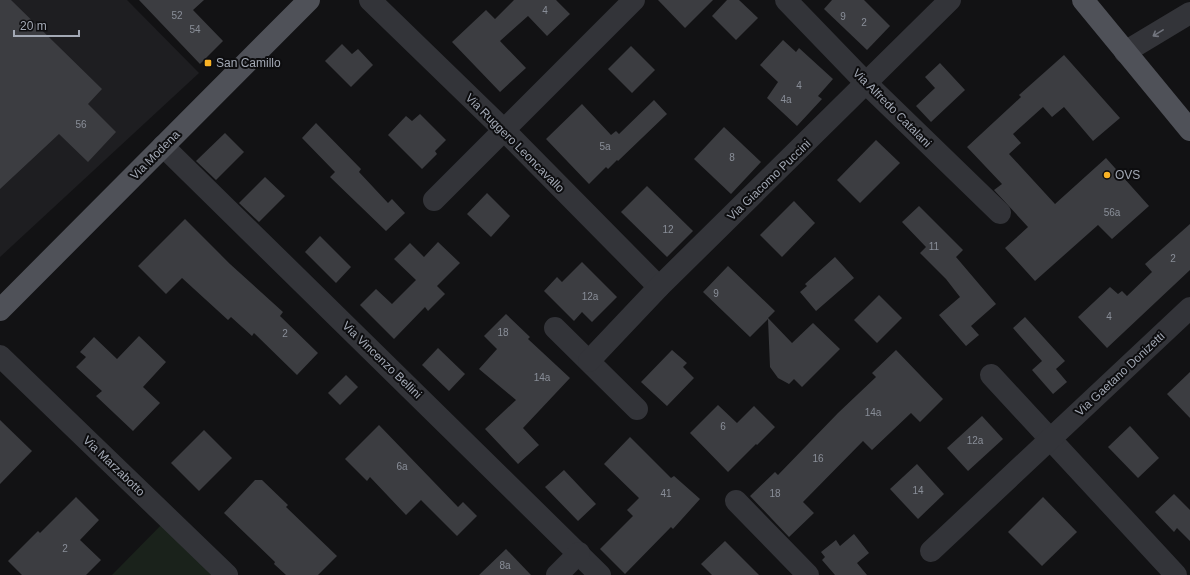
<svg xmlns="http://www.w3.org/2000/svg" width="1190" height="575" font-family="Helvetica,sans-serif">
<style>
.built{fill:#1e1e21}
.green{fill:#1a221b}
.building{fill:#3c3d41}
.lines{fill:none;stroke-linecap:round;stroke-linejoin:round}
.minor{stroke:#333439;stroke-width:22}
.major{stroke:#4f5158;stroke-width:22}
.oneway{stroke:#71747d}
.poi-dot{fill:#f9b225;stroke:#0d0d0f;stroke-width:1.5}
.labels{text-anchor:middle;stroke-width:4;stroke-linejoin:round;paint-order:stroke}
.number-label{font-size:10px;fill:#898e98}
.poi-label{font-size:12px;fill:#a3a9b5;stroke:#0d0d0f;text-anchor:start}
.street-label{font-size:12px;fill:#a3a9b5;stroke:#0d0d0f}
</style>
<rect width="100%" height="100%" fill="#121214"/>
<!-- built -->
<path class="built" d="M0,0H127L199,73L0,257Z"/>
<!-- green -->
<path class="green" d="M171,515L234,575H112Z"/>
<!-- building -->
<g class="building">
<path d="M0,0H11L102,89L88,104L116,132L88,162L59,134L0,189Z"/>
<path d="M139,0H204L193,10L223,41L200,64Z"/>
<path d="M514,0H556L570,14L547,36L528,16L500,41L526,68L500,92L452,42L486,10L495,19Z"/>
<path d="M658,0H713L685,28Z"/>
<path d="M727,0H739L758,18L736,40L712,16Z"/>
<path d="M832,0H864L890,26L867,50L824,9Z"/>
<path d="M783,40L796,52L799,48L833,79L818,96L822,99L797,126L767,98L778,82L760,65Z"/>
<path d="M342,44L352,54L358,49L373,65L351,87L325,61Z"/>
<path d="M631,46L655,70L632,93L608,69Z"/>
<path d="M1064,55L1120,118L1093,141L1064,107L1052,117L1043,107L1013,134L1021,143L1009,154L1055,204L1106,158L1149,206L1112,239L1098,225L1035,281L1005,248L1028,227L994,190L1002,184L967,147L1021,97L1019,95Z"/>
<path d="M940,63L965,90L931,122L916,106L935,88L925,77Z"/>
<path d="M654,100L667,114L618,161L617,160L608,169L606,167L589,184L546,139L582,104L611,135L616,131L619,134Z"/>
<path d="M420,114L446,140L435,151L437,154L422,169L388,135L406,116L412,121Z"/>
<path d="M316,123L361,169L359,172L388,203L392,199L405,213L386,231L330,177L335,172L302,138Z"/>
<path d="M724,127L761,162L731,194L694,159Z"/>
<path d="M225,133L244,152L216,180L196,161Z"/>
<path d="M876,140L900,163L860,203L837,180Z"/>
<path d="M265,177L285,196L259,222L239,203Z"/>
<path d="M647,186L693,231L667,257L621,212Z"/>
<path d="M487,193L510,216L491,237L467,214Z"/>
<path d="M794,201L815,223L782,257L760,235Z"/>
<path d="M919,206L963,250L956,257L996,304L971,326L979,335L966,346L939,315L960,297L946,279L920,253L926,247L902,222Z"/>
<path d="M185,219L230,264L283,312L280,316L318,353L297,375L254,333L252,336L231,317L228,320L182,278L166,294L138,266Z"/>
<path d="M1190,224V270L1107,348L1078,317L1110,287L1118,294L1122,291L1127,296L1152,272L1145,264Z"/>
<path d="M320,236L351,267L336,283L305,252Z"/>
<path d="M438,242L460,263L437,286L445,294L428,311L425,307L394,339L360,305L376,289L392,304L416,280L394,259L410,243L424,257Z"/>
<path d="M835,257L854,278L816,311L800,292L807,286L805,284Z"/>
<path d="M582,262L617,297L592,322L582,312L574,321L544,291L557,277L562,282Z"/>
<path d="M728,266L775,311L768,318L792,343L813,323L840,349L802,387L794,379L789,384L778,378L770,367L768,319L750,337L703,292Z"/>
<path d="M879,295L902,318L877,343L854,320Z"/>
<path d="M506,314L530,337L528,339L570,378L523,428L539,445L518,464L485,429L516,400L479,369L497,349L484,336Z"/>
<path d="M1025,317L1065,361L1056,369L1067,382L1053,394L1032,370L1042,361L1013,328Z"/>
<path d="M139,336L166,362L143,387L160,403L133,431L96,396L102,391L76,367L86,357L80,352L94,337L117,359Z"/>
<path d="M438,348L465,374L449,391L422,365Z"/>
<path d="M672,350L687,363L683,367L694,378L667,406L641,382Z"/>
<path d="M896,350L943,399L920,422L911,413L872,450L863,441L803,502L814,513L789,537L750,496L775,472L778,475L838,413L876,377L872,373Z"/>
<path d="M1190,372V418L1167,394Z"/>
<path d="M346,375L358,387L340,405L328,393Z"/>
<path d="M718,405L737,423L754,406L775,427L757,445L756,444L728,472L690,433Z"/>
<path d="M982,416L1003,439L968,471L947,448Z"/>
<path d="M0,420L32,451L0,484Z"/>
<path d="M379,425L458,507L463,502L477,516L457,536L421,500L406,515L370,477L367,481L345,459Z"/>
<path d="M1130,426L1159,458L1138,478L1108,447Z"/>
<path d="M204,430L232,458L199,491L171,463Z"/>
<path d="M630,437L671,478L674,476L700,499L673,529L671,527L625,574L600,549L633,516L627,510L639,498L604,464Z"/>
<path d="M917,464L944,494L918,519L890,489Z"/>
<path d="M564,470L596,504L578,521L545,487Z"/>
<path d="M255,480H262L288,505L286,507L337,556L318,575H286L274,564L275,562L224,513Z"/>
<path d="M1174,494L1190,510V541L1177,528L1174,532L1155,512Z"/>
<path d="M76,497L99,520L80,540L101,560L86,575H22L8,561L38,531L40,533Z"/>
<path d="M1043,497L1077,532L1042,566L1008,532Z"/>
<path d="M854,534L869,553L857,563L867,575H835L822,560L825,557L821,552L836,540L840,546Z"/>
<path d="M725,541L759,575H712L701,564Z"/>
<path d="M506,549L531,575H479Z"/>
</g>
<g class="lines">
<!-- minor -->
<g class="minor">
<path d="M370,0L503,129L659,287"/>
<path d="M786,0L867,84L1000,213"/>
<path d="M1125,52L1190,13"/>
<path d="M163,146L600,575"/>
<path d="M434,200L634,0"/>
<path d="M555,328L637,409"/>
<path d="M0,356L227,575"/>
<path d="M589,361L659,287L950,0"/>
<path d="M991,375L1176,575"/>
<path d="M736,501L808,575"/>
<path d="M931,551L1190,308"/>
<path d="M557,575L579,553"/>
</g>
<!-- major -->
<g class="major">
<path d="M1083,0L1190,130"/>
<path d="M0,310L309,0"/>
</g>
</g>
<!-- one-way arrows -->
<defs><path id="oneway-shaft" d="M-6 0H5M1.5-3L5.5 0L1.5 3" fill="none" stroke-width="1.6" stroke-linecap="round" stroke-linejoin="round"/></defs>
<use class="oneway" href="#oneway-shaft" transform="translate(1158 33) rotate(149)"/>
<!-- markers -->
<g class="poi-dot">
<rect x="204" y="59" width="8" height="8" rx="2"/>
<circle cx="1107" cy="175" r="4"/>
</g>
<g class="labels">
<!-- number labels -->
<g class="number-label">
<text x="545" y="14">4</text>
<text x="177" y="19">52</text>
<text x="843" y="20">9</text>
<text x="864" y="26">2</text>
<text x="195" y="33">54</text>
<text x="799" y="89">4</text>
<text x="786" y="103">4a</text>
<text x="81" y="128">56</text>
<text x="605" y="150">5a</text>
<text x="732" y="161">8</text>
<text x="1112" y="216">56a</text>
<text x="668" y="233">12</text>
<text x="934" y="250">11</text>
<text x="1173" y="262">2</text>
<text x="716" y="297">9</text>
<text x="590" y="300">12a</text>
<text x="1109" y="320">4</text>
<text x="503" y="336">18</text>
<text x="285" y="337">2</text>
<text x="542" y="381">14a</text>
<text x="873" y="416">14a</text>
<text x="723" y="430">6</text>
<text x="975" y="444">12a</text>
<text x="818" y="462">16</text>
<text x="402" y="470">6a</text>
<text x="918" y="494">14</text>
<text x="666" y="497">41</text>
<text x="775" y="497">18</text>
<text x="65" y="552">2</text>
<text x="505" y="569">8a</text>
</g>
<!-- poi labels -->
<g class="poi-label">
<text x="216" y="67">San Camillo</text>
<text x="1115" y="179">OVS</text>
</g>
<!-- street labels -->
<g class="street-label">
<text transform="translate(892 108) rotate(45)" y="4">Via Alfredo Catalani</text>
<text transform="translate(515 143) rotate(45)" y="4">Via Ruggero Leoncavallo</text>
<text transform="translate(155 155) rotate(-45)" y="4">Via Modena</text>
<text transform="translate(769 180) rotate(-44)" y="4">Via Giacomo Puccini</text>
<text transform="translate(382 360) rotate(44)" y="4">Via Vincenzo Bellini</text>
<text transform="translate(1120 374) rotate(-43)" y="4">Via Gaetano Donizetti</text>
<text transform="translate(114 466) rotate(44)" y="4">Via Marzabotto</text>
</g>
</g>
<!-- scale -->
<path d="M14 30v6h65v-6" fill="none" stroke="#a3a9b5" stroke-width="2"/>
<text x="20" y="30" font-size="12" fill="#a3a9b5" stroke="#0d0d0f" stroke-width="3" paint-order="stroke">20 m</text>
</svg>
